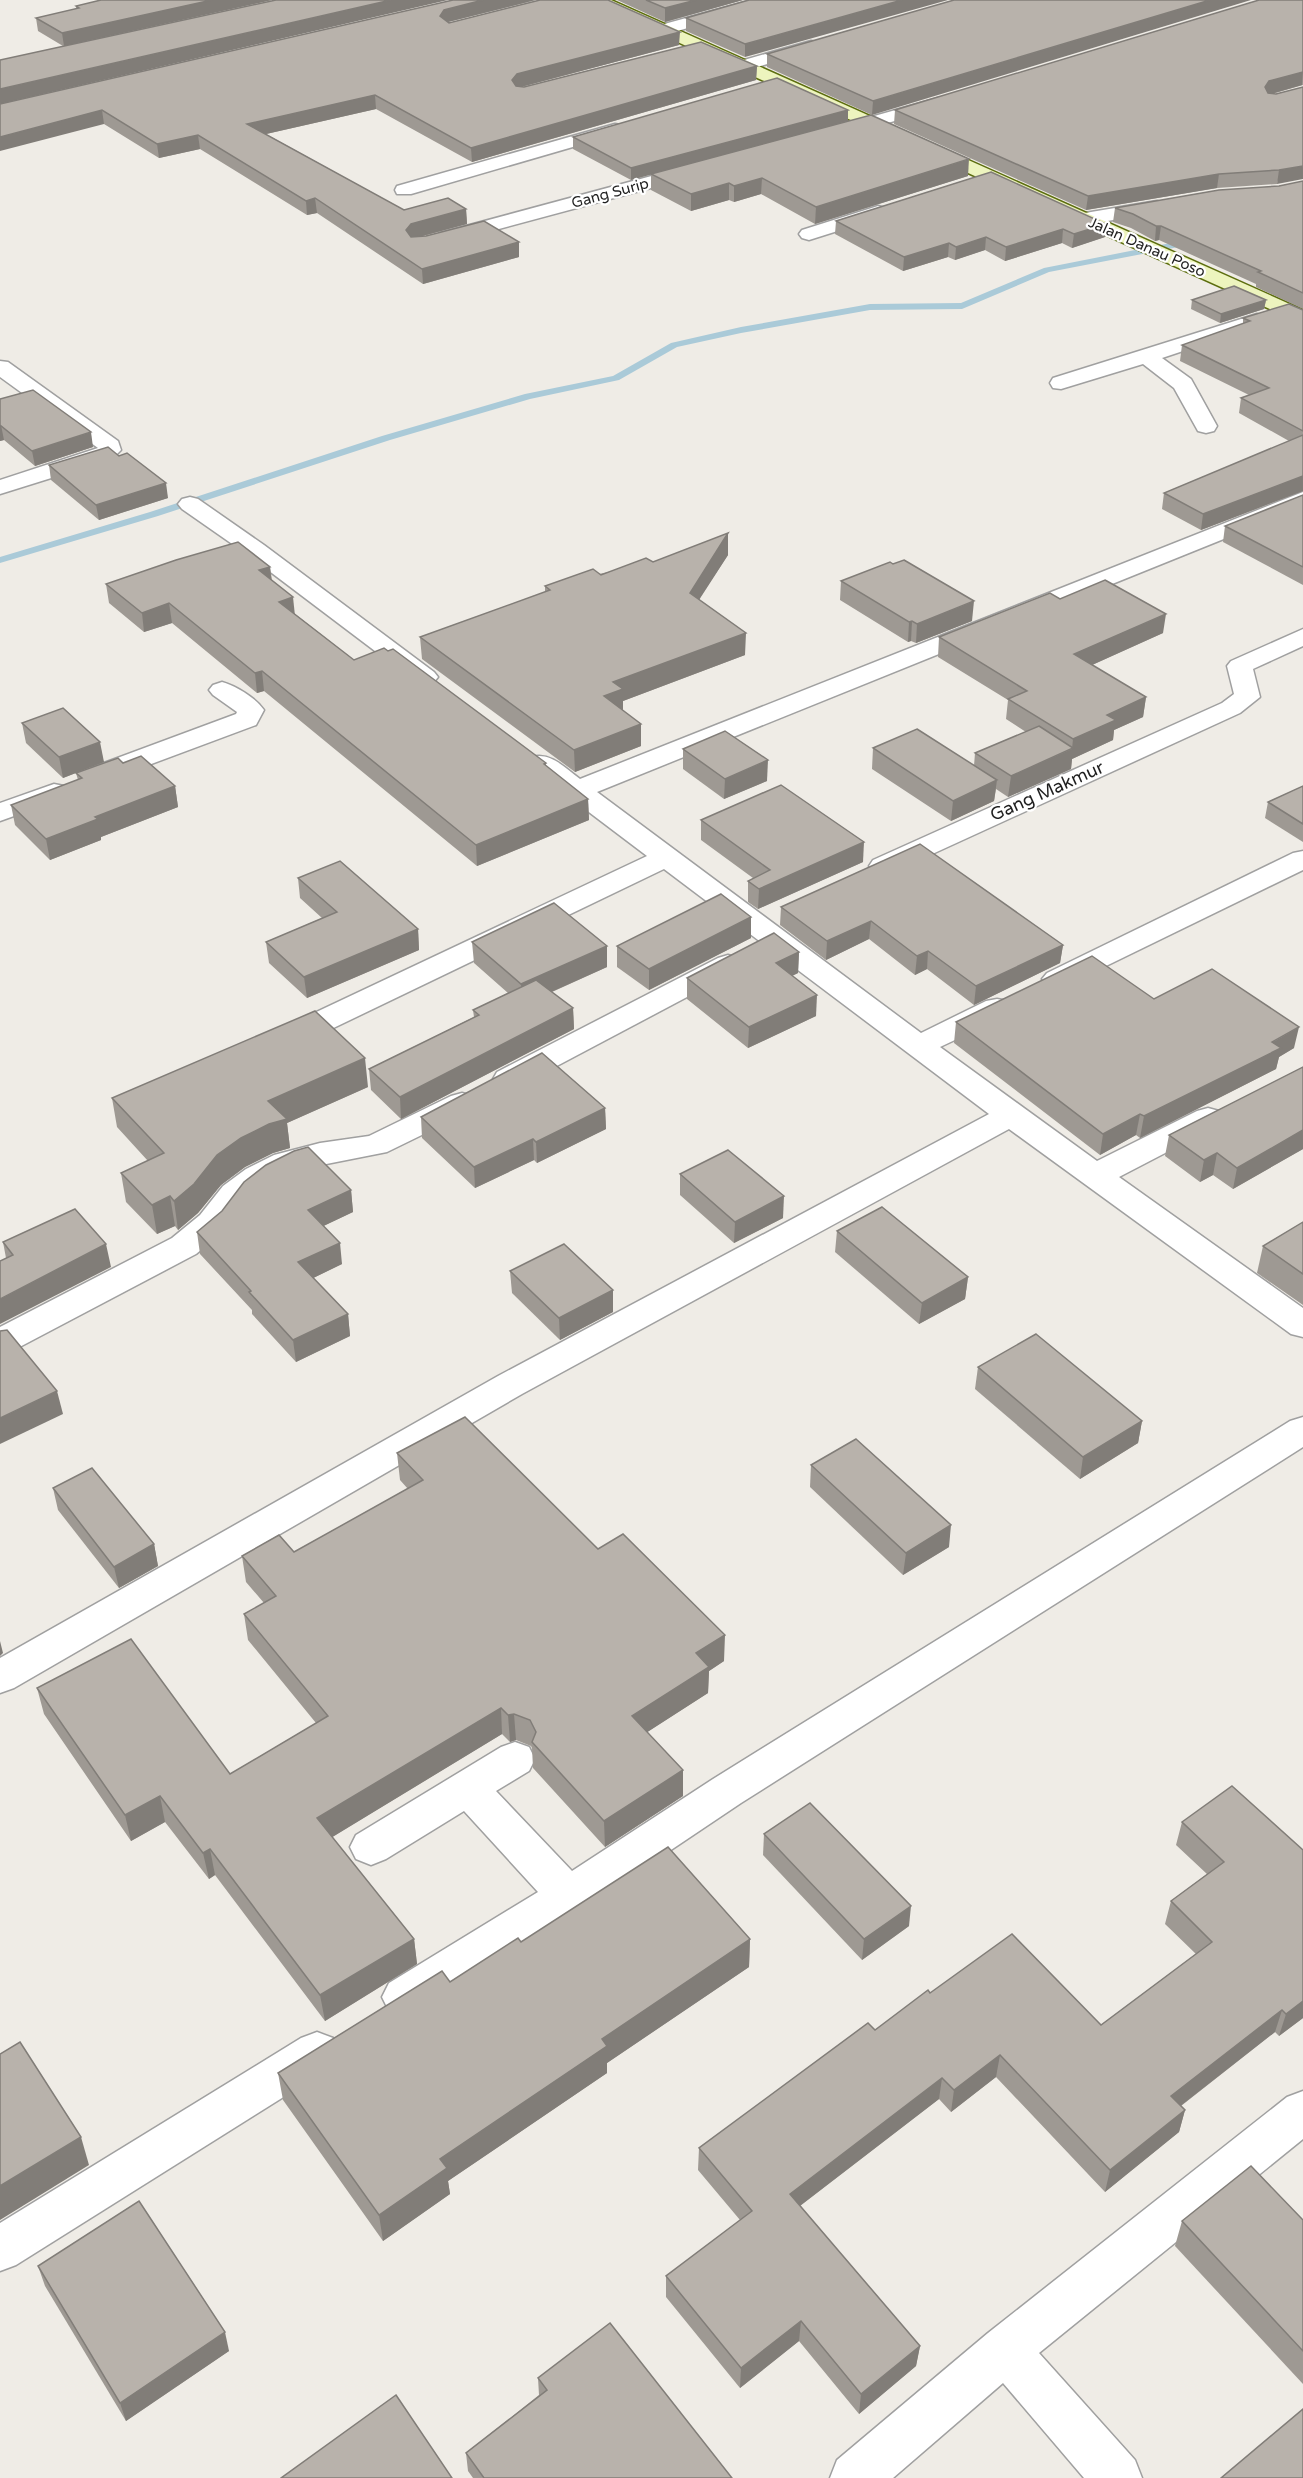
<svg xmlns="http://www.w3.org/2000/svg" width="1303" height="2478" font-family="'Varela Round',sans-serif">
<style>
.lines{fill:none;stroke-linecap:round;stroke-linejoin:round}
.stream{fill:#aacad8;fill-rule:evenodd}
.street-casing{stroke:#a0a0a0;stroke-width:3}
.secondary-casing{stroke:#5c6d0e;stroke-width:3}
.street{fill:#fff;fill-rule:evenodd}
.secondary{fill:#edf4be;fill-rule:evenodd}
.wall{fill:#9e9993}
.shaded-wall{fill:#817d78}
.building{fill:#b8b2ab;stroke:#817d78;stroke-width:1.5}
.labels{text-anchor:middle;stroke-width:4.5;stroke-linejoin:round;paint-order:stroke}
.far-street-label{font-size:15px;fill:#1f1f1f;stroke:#fff}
.street-label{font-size:18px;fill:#1f1f1f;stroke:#fff}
</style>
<rect width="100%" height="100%" fill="#efece6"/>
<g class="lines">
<!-- stream -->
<path class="stream" d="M1191,239L1195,242L1194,244L1049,272L962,309L870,310L741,333L677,347L619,380L530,399L390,440L158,516L0,563V557L150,512L382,436L525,394L613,376L671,343L741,327L870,304L961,303L1044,268Z"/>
<!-- street casing -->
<g class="street-casing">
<g id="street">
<path d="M752,0H778L776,3L663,35L655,30L657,26Z"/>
<path d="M811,41L817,42L820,46L817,50L743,71L737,70L734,66L737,62Z"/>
<path d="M938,98L944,99L947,103L944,107L838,137L832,136L829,132L832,128Z"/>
<path d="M615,124L621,125L624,129L621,133L411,194H397L395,190L397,186Z"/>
<path d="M696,164L703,166L705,170L703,174L447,243L440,241L437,237L440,233Z"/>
<path d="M1157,201L1164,203L1167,207L1164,211L1085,225L1078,223L1075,219L1078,215L1085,213Z"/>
<path d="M878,206L885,208L888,212L885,216L809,240L802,238L799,234L802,230Z"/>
<path d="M1257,314L1264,316L1267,320L1264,324L1162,358L1191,379L1217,426L1214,431L1206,433L1198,431L1174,388L1143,364L1061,389L1053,388L1050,383L1053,378Z"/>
<path d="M0,361L8,362L118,441L121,450L112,459L0,494V480L98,448L0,377Z"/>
<path d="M1303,492V507L597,792L921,1033L986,1001L997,999L1008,1001L1012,1008L1008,1015L940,1047L1097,1161L1197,1111L1208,1108L1219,1111L1224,1118L1219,1125L1119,1177L1303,1308V1337L1291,1334L1009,1129L522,1394L14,1688L0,1693V1658L498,1376L989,1114L664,869L296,1046L285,1048L274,1046L270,1039L274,1032L647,856L532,769L528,763L532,757C551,752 565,768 580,779Z"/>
<path d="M190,497L198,499L264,545L434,672L438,677L434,682L425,685L416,682L248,555L182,509L178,504L182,499Z"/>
<path d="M1303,629V646L1253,669L1260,697L1240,713L893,872L883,874L873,872L869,866L873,860L1222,703L1234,694L1227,666L1231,661Z"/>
<path d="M222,682C236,686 256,698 264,710L256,725L111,779L102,781L93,779L89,773L93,767L236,714L237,712L213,695L209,690L213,685Z"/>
<path d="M54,784L64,786L68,792L64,798L0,821V803Z"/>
<path d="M1303,851V870L1067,985L1057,988L1047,985L1042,979L1047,973L1293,853Z"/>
<path d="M728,955L738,958L743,964L738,970L519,1086L508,1089L497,1086L493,1079L497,1072L718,958Z"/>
<path d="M462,1093L473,1096L478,1103L473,1110L387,1152L296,1170L268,1185L245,1202L224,1231L196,1254L12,1351L0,1354V1327L172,1238L200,1215L223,1186L246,1169L274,1155L320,1143L369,1136L451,1096Z"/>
<path d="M1303,1417V1447L741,1803L583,1909L419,2011L404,2016L389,2011L382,1997L389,1983L538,1892L464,1811L386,1859L371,1865L356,1859L350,1847L356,1835L501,1747L515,1742L529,1747L535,1759L529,1771L496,1791L572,1871L713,1779L1290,1421Z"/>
<path d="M317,2032L333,2038L339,2052L333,2066L16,2265L0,2271V2223L301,2038Z"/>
<path d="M1303,2091V2139L1039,2353L1135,2460L1142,2478H1084L1003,2383L893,2478H830L837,2460L988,2333L1287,2097Z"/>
</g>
</g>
<!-- secondary casing -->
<g class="secondary-casing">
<path id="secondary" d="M589,0H611L1303,310V324L591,3Z"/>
</g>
<!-- street -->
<use href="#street" class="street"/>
<!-- secondary -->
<use href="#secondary" class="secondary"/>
</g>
<!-- wall -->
<g class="wall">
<path d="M101,0H272L63,46L38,31L36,18L76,9V6Z"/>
<path d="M536,0L448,22L679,45L521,87H524L757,66L756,80L472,162L376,109L266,134L404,210L466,209L467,224L420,237L519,242V257L423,284L317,213L307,215L200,149L159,158L104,124L0,104Z"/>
<path d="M617,0H743L665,22Z"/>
<path d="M749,0L745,57L686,31V18Z"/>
<path d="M954,0L872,115L767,67V54Z"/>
<path d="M1303,0V85L1272,94H1276L1303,87L1277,184L1217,188L1086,210L894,124L895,110Z"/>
<path d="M848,121L968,176L815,224L761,194L734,202L729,200L691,211L651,190V174L631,180L573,149V137Z"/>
<path d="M991,172L1105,237L1072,248L1062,243L1005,261L985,250L955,260L948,257L903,271L835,234L836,221Z"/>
<path d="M1303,181V309L1256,287V284L1159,240L1155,241L1131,228L1113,222L1115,208L1279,186Z"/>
<path d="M1192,300H1266L1264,309L1220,323L1191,309Z"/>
<path d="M1303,310V491L1201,530L1162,509L1164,493L1289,441L1239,413L1241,398L1249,395L1180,361L1182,345L1243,324V318Z"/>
<path d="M0,399L93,447L35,466L4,440L0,441Z"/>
<path d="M119,456L168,498L99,520L51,480L49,465Z"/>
<path d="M1303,495V585L1223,542L1225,526Z"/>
<path d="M728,533V555L699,599L745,655L623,701V710L641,746L575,772L422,659L420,637L545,592V586L653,562Z"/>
<path d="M893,564L972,621L916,643L911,641L908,642L840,600L841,581Z"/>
<path d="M270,567L272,580L295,614L354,660L546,763V766L588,799L589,820L477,866L264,691L257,693L172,623L144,632L109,603L106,584Z"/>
<path d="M1060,599L1163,633L1092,665L1146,697L1143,717L1114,730L1113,740L1072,759L1071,769L1008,797L996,789L994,801L951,821L872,769L873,748L974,766L975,753L1026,732L1006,719L1008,700L938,657L939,637Z"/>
<path d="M22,723L104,762L63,778L26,743Z"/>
<path d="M683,749L767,781L724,799L683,769Z"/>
<path d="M123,763L175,786L178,807L101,837V840L50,860L15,825L11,805L78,780L76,773Z"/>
<path d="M1303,786V842L1265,818L1268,802Z"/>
<path d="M701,820L863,862L758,909L748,902V881L753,878L701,840Z"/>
<path d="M298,878L418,929L419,950L307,998L269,963L266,942L322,918L300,898Z"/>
<path d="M781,907L1063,945L1060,963L974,1005L927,969L915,975L869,939L826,960L780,925Z"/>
<path d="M751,917V938L649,990L617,967V946Z"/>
<path d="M472,942L607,967L552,992L573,1008L574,1029L401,1119L371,1090L369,1069L474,1017L473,1010L508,993L474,963Z"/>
<path d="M799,952L798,973L792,976L816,1016L748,1048L687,999V978Z"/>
<path d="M1154,999L1294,1048L1279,1057L1276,1069L1140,1138L1136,1135L1100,1155L954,1043L956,1022Z"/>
<path d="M1303,1067V1149L1233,1189L1213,1175L1200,1182L1165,1156L1169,1135Z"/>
<path d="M368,1087L287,1123L290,1148L273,1153L245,1167L221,1185L198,1213L178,1230L175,1226L157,1234L126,1202L121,1173L148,1161L117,1127L112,1098Z"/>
<path d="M605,1108L606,1129L537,1163L534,1160L475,1188L422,1138L421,1117Z"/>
<path d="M680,1174L783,1218L734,1243L680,1195Z"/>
<path d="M351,1190L353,1212L323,1226L342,1264L313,1278L348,1314L350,1336L296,1362L252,1314V1310L200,1254L197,1232Z"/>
<path d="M1303,1222V1305L1257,1273L1263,1246Z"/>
<path d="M837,1231L968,1277L965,1299L919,1324L835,1252Z"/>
<path d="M3,1242L111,1267L6,1258Z"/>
<path d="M510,1271L613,1290V1312L560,1340L512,1293Z"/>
<path d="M978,1367L1142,1421L1138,1443L1080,1479L975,1389Z"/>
<path d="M397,1453L598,1549L724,1661L709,1671L708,1693L647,1732L683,1796L605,1847L533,1768L532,1748L531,1746L516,1740L510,1742L502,1734L332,1837L414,1939L417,1964L325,2021L215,1875L209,1879L165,1822L131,1841L44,1714L37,1688L230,1774L316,1723L248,1640L244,1614L264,1603L246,1582L242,1556L294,1552L408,1489L400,1480Z"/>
<path d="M811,1465L949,1547L903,1575L810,1487Z"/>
<path d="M53,1488L154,1544L158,1566L119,1588L58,1510Z"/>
<path d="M1182,1822L1303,1850V2018L1279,2036L1275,2032L1181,2106L1185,2110L1179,2132L1105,2192L996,2077L951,2112L939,2099L800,2206L920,2346L916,2366L859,2414L799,2341L740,2388L666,2297V2276L740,2220L698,2170L699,2148L930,1993L1101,2025L1196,1954L1165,1924L1171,1901L1207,1874L1176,1845Z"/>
<path d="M764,1834L909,1926L862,1960L763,1855Z"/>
<path d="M750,1939L749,1967L607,2063V2073L448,2181L450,2194L383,2241L283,2100L278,2073L450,1982L521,1942Z"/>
<path d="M1303,2220V2384L1175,2246L1182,2221Z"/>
<path d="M38,2266L229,2351L126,2421L45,2286Z"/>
<path d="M538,2378L732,2478H473L468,2471L466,2453L539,2395Z"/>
</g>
<!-- shaded-wall -->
<g class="shaded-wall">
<path d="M212,0H272L64,46L62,33Z"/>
<path d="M391,0H448L0,104V89Z"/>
<path d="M483,0H536L444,23L440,16L444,10Z"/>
<path d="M696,0H743L665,22V8Z"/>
<path d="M902,0H948L745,57V44Z"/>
<path d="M1210,0H1251L872,115L873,101Z"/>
<path d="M680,32L679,45L517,88L512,80L517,74Z"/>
<path d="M757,66L756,80L472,162L471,148Z"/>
<path d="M1303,72L1302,85L1267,95L1265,87L1269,81Z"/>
<path d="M375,95L376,109L249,138L247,124Z"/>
<path d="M102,110L104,124L0,151V137Z"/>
<path d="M848,110V121L631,180V168Z"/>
<path d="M198,135L200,149L159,158L157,144Z"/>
<path d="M969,159L968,176L815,224L816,207Z"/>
<path d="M1303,166V179L1277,184L1279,170Z"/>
<path d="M1219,174L1217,188L1086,210L1088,196Z"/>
<path d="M762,178L761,194L734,202V186Z"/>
<path d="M729,183V200L691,211V194Z"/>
<path d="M315,198L317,213L307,215L306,201Z"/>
<path d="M466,209L467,224L411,239L406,230L411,224Z"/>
<path d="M1106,224L1105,237L1072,248L1074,234Z"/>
<path d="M1156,226H1161L1159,240L1155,241Z"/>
<path d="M1063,229L1062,243L1005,261L1006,247Z"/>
<path d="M986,237L985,250L955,260L956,247Z"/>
<path d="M519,242V257L423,284L422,269Z"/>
<path d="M949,243L948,257L903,271L904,257Z"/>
<path d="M1266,300L1264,309L1220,323L1221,314Z"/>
<path d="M0,425H1L4,440L0,441Z"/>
<path d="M91,432L93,447L35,466L32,451Z"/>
<path d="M1303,476V491L1201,530L1203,514Z"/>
<path d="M166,483L168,498L99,520L96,505Z"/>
<path d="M728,533V555L690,614V593Z"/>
<path d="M270,567L272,586L259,570Z"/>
<path d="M293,597L295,616L279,602Z"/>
<path d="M974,601L972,621L916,643L917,624Z"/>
<path d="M169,603L172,623L144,632L142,613Z"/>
<path d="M1166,614L1163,633L1072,674L1074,654Z"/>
<path d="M912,621L911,641L908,642L909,622Z"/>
<path d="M746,633L745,655L623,701V711L604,696L613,682Z"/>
<path d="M262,671L264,691L257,693L255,673Z"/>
<path d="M1146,697L1143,717L1114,730L1113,740L1072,759L1071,769L1008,797L1011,776L1072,749L1073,739L1107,715Z"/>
<path d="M641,724V746L575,772L574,750Z"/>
<path d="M100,742L104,762L63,778L59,757Z"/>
<path d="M768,760L767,781L724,799L725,779Z"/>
<path d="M997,780L994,801L951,821L953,801Z"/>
<path d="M175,786L178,807L101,837V840L50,860L46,839L95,817Z"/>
<path d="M588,799L589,820L477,866L476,845Z"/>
<path d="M864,842L863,862L758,909L759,889Z"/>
<path d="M751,917V938L649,990V969Z"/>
<path d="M871,921L869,939L826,960L827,941Z"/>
<path d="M418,929L419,950L307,998L304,977Z"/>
<path d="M1063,945L1060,963L974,1005L976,986Z"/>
<path d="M607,946V967L522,1005L521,984Z"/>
<path d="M928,951L927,969L915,975L917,956Z"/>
<path d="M799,952L798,973L775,984L776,963Z"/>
<path d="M817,995L816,1016L748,1048L749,1027Z"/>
<path d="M573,1008L574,1029L401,1119L400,1097Z"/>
<path d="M1299,1027L1294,1048L1279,1057L1276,1069L1140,1138L1144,1116Z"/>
<path d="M365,1058L368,1087L287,1123L290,1148L273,1153L245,1167L221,1185L198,1213L178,1230L174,1201L268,1101Z"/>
<path d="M605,1108L606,1129L537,1163L536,1142Z"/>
<path d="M1140,1114L1136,1135L1100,1155L1103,1134Z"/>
<path d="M1303,1130V1149L1233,1189L1237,1168Z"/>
<path d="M533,1139L534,1160L475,1188L474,1167Z"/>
<path d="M1217,1153L1213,1175L1200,1182L1204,1160Z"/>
<path d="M351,1190L353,1212L311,1232L308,1210Z"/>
<path d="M170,1196L175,1226L157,1234L152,1205Z"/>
<path d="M784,1196L783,1218L734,1243L735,1222Z"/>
<path d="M340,1243L342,1264L301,1284L298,1262Z"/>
<path d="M106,1244L111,1267L0,1324V1299Z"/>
<path d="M968,1277L965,1299L919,1324L922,1303Z"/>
<path d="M613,1290V1312L560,1340L559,1318Z"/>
<path d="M348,1314L350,1336L296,1362L293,1340Z"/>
<path d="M57,1391L63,1414L0,1444V1418Z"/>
<path d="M1142,1421L1138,1443L1080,1479L1083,1457Z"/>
<path d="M951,1525L949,1547L903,1575L906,1553Z"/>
<path d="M154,1544L158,1566L119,1588L114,1567Z"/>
<path d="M725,1635L724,1661L709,1671L708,1693L632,1742V1716L696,1653Z"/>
<path d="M0,1641L3,1653L0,1656Z"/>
<path d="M501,1708L502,1734L321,1844L317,1818Z"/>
<path d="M514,1714L516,1740L510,1742L508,1715Z"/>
<path d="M683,1770V1796L605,1847L604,1821Z"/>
<path d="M160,1796L165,1822L131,1841L125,1815Z"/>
<path d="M210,1849L215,1875L209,1879L203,1853Z"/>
<path d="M911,1906L909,1926L862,1960L864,1939Z"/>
<path d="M414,1939L417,1964L325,2021L320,1995Z"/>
<path d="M750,1939L749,1967L607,2063V2073L448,2181L450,2194L383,2241L379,2215L440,2159L602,2039Z"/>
<path d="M1303,2001V2018L1279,2036L1286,2014Z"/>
<path d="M1282,2010L1275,2032L1165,2118L1171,2096Z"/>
<path d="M1000,2055L996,2077L951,2112L954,2090Z"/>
<path d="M942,2078L939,2099L788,2215L790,2194Z"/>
<path d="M1185,2110L1179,2132L1105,2192L1110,2170Z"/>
<path d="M81,2137L89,2165L0,2220V2186Z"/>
<path d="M801,2321L799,2341L740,2388L741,2368Z"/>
<path d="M225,2332L229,2351L126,2421L120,2403Z"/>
<path d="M920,2346L916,2366L859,2414L861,2394Z"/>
</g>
<!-- building -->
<g class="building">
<path d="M101,0H212L62,33L36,18L79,8L76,6Z"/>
<path d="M276,0H391L0,89V60Z"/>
<path d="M453,0H483L444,10L440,16L449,23L540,0H608L680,32L517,74L512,80L516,86L524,87L701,42L757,66L471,148L375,95L247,124L404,210L448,198L466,209L411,224L406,230L411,237L426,236L484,221L519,242L422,269L315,198L306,201L198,135L157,144L102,110L0,137V104Z"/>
<path d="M646,0H696L665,8Z"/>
<path d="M749,0H902L745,44L686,18Z"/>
<path d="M954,0H1210L873,101L767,54Z"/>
<path d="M1259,0H1303V72L1269,81L1265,87L1268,93L1276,94L1303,87V166L1279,170L1219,174L1088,196L895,110Z"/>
<path d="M777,78L848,110L631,168L573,137Z"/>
<path d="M871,115L969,159L816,207L762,178L734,186L729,183L691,194L651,174Z"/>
<path d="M991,172L1106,224L1074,234L1063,229L1006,247L986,237L956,247L949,243L904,257L836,221Z"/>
<path d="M1303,181V293L1258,272L1261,271L1161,226H1156L1133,214L1115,208L1219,190L1279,186Z"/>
<path d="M1234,286L1266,300L1221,314L1192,300Z"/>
<path d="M1289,304L1303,310V431L1241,398L1269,388L1182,345L1250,321L1243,318Z"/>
<path d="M33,390L91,432L32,451L0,425V399Z"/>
<path d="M1303,435V476L1203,514L1164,493Z"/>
<path d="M108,447L119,456L127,453L166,483L96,505L49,465Z"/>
<path d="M1303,495V567L1225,526Z"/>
<path d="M728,533L690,593L746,633L613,682L623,689L604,696L641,724L574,750L420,637L550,590L545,586L593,569L601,575L646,558L653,562Z"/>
<path d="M238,542L270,567L259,570L293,597L279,602L354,660L384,648L388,651L393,649L546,763L544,764L588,799L476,845L262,671L255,673L169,603L142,613L106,584L176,560Z"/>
<path d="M904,560L974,601L917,624L912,621L909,622L841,581L890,562L893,564Z"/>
<path d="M1105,580L1166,614L1074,654L1146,697L1107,715L1116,720L1073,739L1008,699L1027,691L939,637L1050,593L1060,599Z"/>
<path d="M63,708L100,742L59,757L22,723Z"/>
<path d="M1039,726L1073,748L1011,776L975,753Z"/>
<path d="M917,729L997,780L953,801L873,748Z"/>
<path d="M725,731L768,760L725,779L683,749Z"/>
<path d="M141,756L175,786L95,817L98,819L46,839L11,805L82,778L76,773L118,758L123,763Z"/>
<path d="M781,785L864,842L759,889L748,881L770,870L701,820Z"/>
<path d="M1303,786V824L1268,802Z"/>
<path d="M920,844L1063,945L976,986L928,951L917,956L871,921L827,941L781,907Z"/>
<path d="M340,861L418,929L304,977L266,942L337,912L298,878Z"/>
<path d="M721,894L751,917L649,969L617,946Z"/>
<path d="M554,903L607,946L521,984L472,942Z"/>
<path d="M774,933L799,952L776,963L817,995L749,1027L687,978Z"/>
<path d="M1092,956L1154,999L1212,969L1299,1027L1272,1042L1281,1048L1144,1116L1140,1114L1103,1134L956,1022Z"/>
<path d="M536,980L573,1008L400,1097L369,1069L479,1015L473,1010Z"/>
<path d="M315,1011L365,1058L268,1101L287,1119L269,1124L241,1138L217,1155L194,1184L174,1201L170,1196L152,1205L121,1173L164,1153L112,1098Z"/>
<path d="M542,1053L605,1108L536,1142L533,1139L474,1167L421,1117Z"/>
<path d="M1303,1067V1130L1237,1168L1217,1153L1204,1160L1169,1135Z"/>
<path d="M308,1147L351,1190L308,1210L340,1243L298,1262L348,1314L293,1340L249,1292L251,1291L197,1232L222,1211L244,1182L266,1165L294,1151Z"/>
<path d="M728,1150L784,1196L735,1222L680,1174Z"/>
<path d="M882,1207L968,1277L922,1303L837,1231Z"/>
<path d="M75,1209L106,1244L0,1299V1261L13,1255L3,1242Z"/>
<path d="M1303,1222V1274L1263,1246Z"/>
<path d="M564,1244L613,1290L559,1318L510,1271Z"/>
<path d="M7,1330L57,1391L0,1418V1331Z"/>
<path d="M1036,1334L1142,1421L1083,1457L978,1367Z"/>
<path d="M465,1417L598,1549L623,1534L725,1635L696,1653L709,1667L632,1716L683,1770L604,1821L532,1742L536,1732L530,1720L514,1714L508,1715L501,1708L317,1818L414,1939L320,1995L210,1849L203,1853L160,1796L125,1815L37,1688L131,1639L230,1774L328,1716L244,1614L276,1596L242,1556L279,1535L294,1552L423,1480L397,1453Z"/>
<path d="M856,1439L951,1525L906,1553L811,1465Z"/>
<path d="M92,1468L154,1544L114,1567L53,1488Z"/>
<path d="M1232,1786L1303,1850V2001L1286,2014L1282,2010L1171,2096L1185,2110L1110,2170L1000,2055L954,2090L942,2078L790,2194L920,2346L861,2394L801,2321L741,2368L666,2276L752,2211L699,2148L868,2023L875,2030L928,1990L930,1993L1012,1934L1101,2025L1212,1942L1171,1901L1224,1862L1182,1822Z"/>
<path d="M810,1803L911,1906L864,1939L764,1834Z"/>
<path d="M668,1847L750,1939L602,2039L607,2046L440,2159L447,2168L379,2215L278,2073L442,1971L450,1982L518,1938L521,1942Z"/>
<path d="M20,2042L81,2137L0,2186V2054Z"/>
<path d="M1251,2166L1303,2220V2351L1182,2221Z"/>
<path d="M139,2201L225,2332L120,2403L38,2266Z"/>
<path d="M610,2323L732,2478H484L466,2453L547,2390L538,2378Z"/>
<path d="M396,2395L452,2478H281Z"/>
<path d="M1303,2409V2478H1221Z"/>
</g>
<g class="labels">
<!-- far-street labels -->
<g class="far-street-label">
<text transform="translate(610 193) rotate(-15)" y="5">Gang Surip</text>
<text transform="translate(1147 247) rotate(24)" y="5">Jalan Danau Poso</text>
</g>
<!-- street labels -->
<g class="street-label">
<text transform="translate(1047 791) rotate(-24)" y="6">Gang Makmur</text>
</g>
</g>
</svg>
